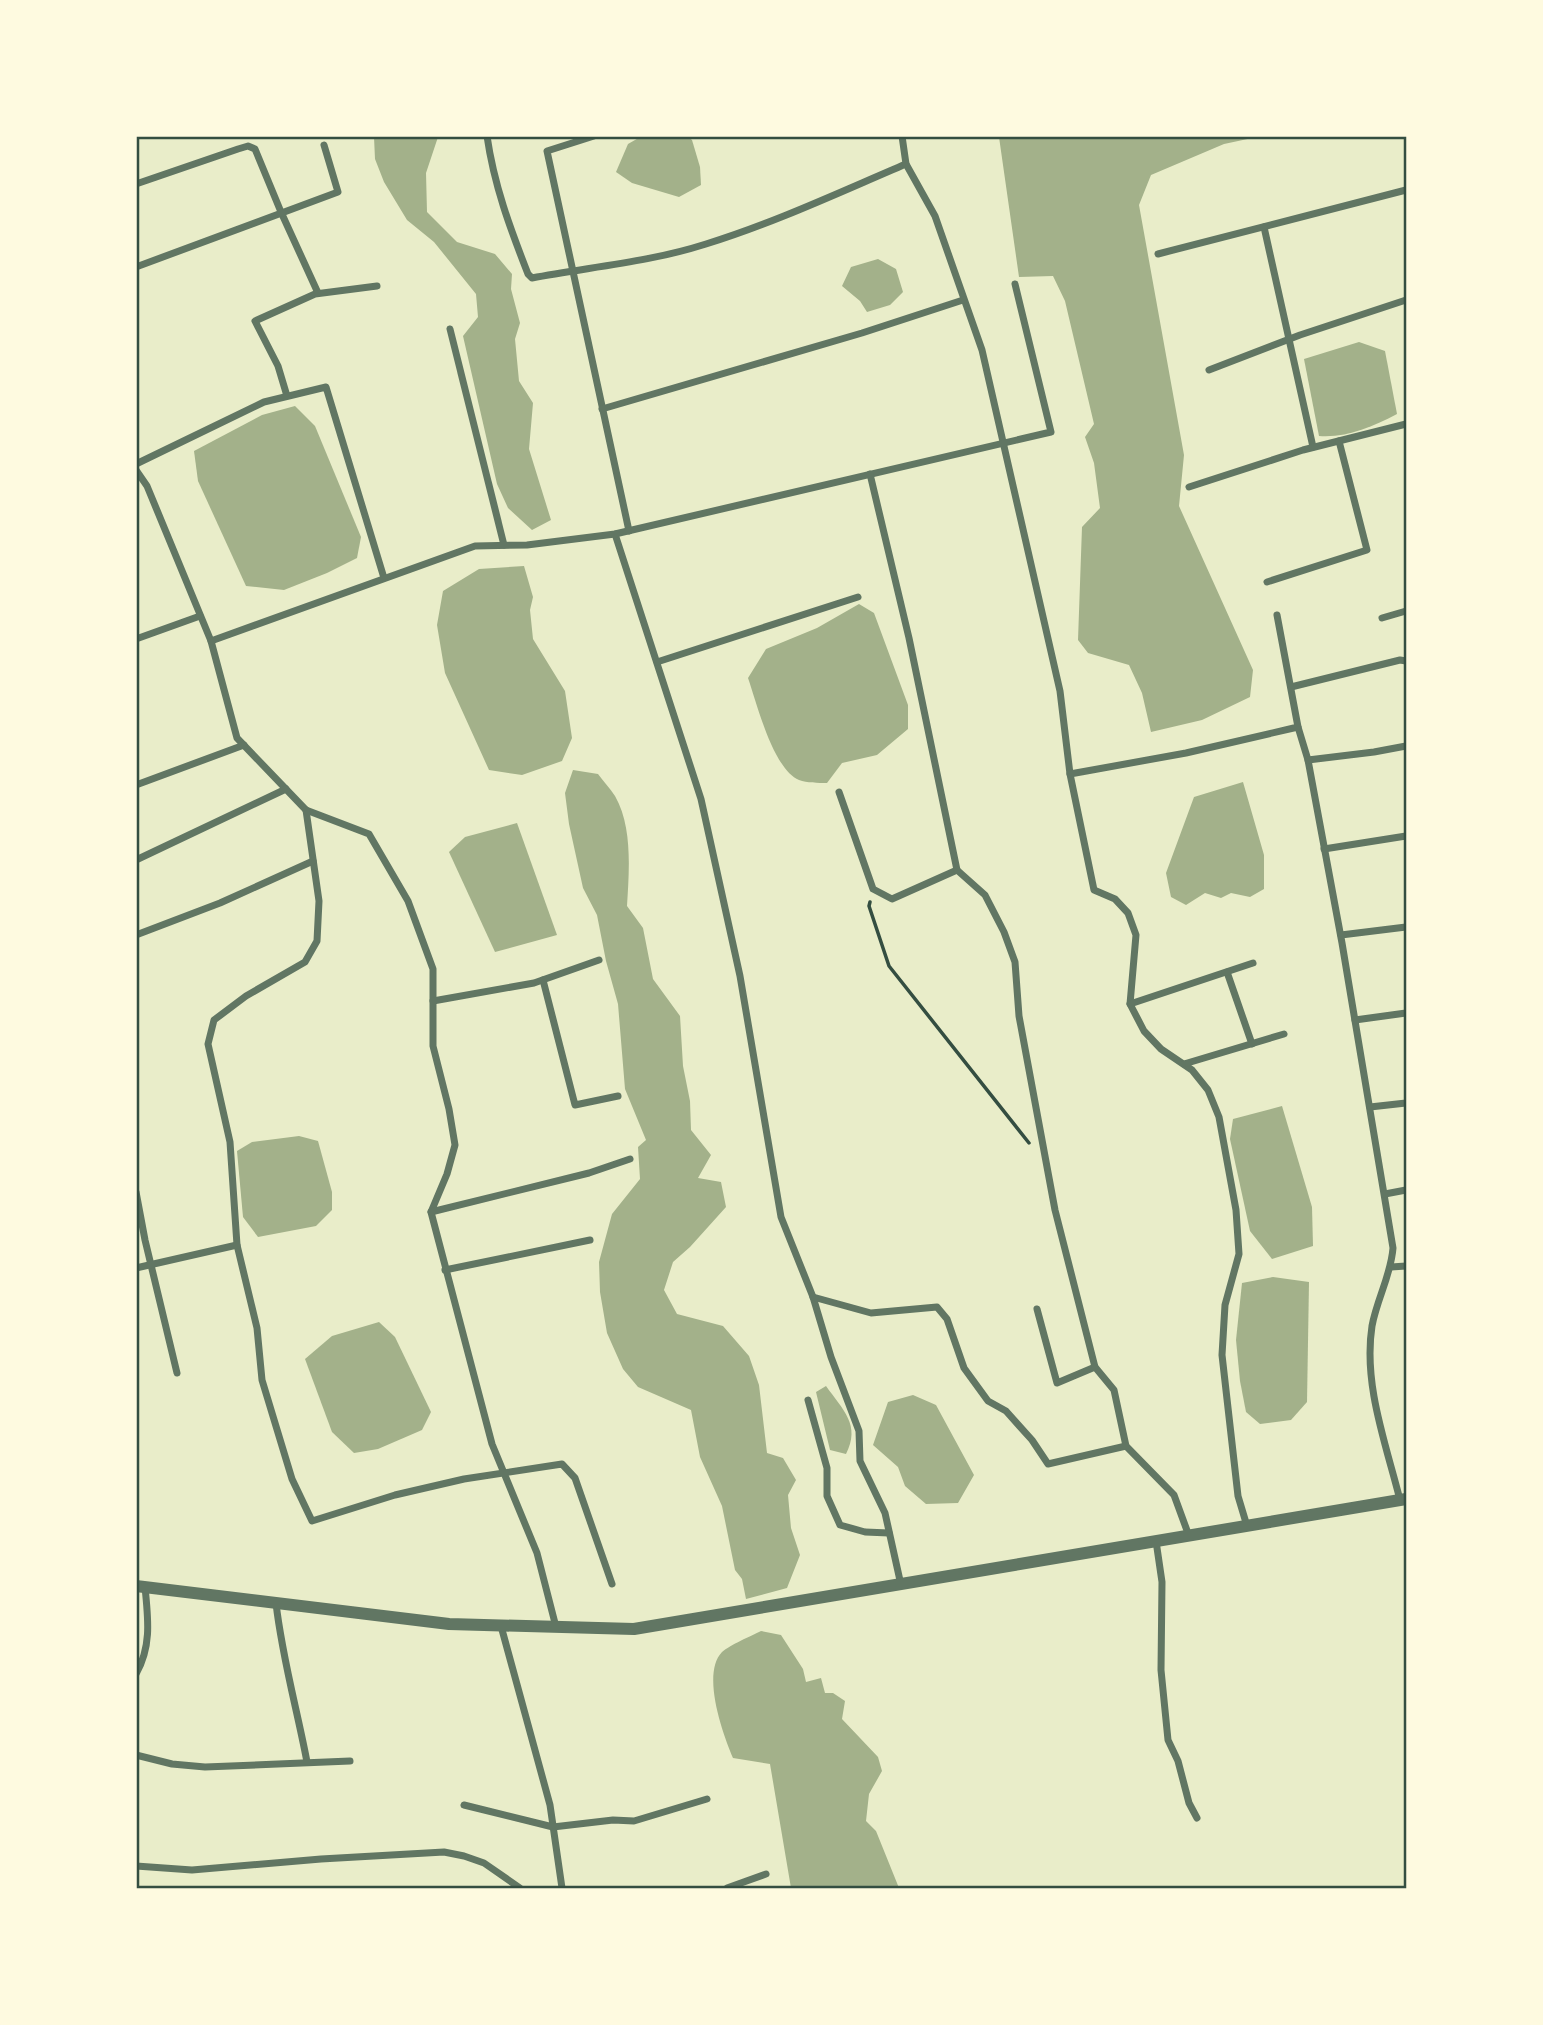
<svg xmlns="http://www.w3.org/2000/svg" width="1543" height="2025" font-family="Barlow,sans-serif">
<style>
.water{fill:#a3b18a}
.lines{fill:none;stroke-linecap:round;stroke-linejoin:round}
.path{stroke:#344e41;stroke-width:3.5}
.minor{stroke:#617663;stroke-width:7}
.tertiary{stroke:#617663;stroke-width:12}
.neatline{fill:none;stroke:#344e41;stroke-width:2.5}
</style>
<rect width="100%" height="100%" fill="#e9edc9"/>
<!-- water -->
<g class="water">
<path d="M642,136L688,137L692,140L700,167L701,185L679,197L632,183L616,172L628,144Z"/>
<path d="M374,137H438L426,173L427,212L457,242L495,254L512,274L511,289L520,323L515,339L519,381L533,403L529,449L551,520L532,530L508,508L497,484L463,336L478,317L476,294L434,242L407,220L384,182L375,159Z"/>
<path d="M999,137H1257L1224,144L1151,175L1139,205L1184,455L1179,506L1253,670L1250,697L1202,720L1151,732L1142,693L1129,665L1088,653L1078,640L1082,527L1100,508L1094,463L1085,437L1094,424L1065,301L1053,276L1019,277Z"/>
<path d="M878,259L896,269L903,292L890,305L867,312L860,301L842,286L851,267Z"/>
<path d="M1359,342L1385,351L1397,414C1372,427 1347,438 1319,436L1304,359Z"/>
<path d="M295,406L315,426L361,537L357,558L327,573L284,590L246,586L198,481L194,451L262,415Z"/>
<path d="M524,566L533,597L530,610L533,639L565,691L572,738L562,761L522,775L489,770L445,673L437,625L443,591L479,569Z"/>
<path d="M859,604L874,613L908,705V729L877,755L842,763L827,783C818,783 807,783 799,780C773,769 757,704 748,678L766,649L817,628Z"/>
<path d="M573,770L598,774C603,781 610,788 615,796C633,827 629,872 627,906L643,928L653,979L680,1016L683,1066L690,1101L691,1130L711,1155L698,1178L721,1182L726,1207L690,1247L673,1262L664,1290L677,1314L723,1326L749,1356L759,1385L767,1453L783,1458L796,1480L788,1495L791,1528L800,1555L787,1588L746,1599L742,1579L735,1570L722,1506L700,1457L691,1410L638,1387L623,1369L607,1333L600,1292L599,1262L612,1214L640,1179L638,1147L646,1140L625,1089L618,1004L606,961L597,915L583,888L569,824L565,793Z"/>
<path d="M1243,782L1264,855V889L1250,897L1231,893L1221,898L1205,893L1186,905L1171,897L1166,873L1194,797Z"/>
<path d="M517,823L557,935L495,952L449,852L465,837Z"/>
<path d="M1282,1106L1312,1207L1313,1246L1272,1259L1250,1231L1230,1139L1233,1119Z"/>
<path d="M299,1136L318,1141L332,1192V1210L316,1226L258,1237L243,1217L237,1151L252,1142Z"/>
<path d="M1273,1277L1309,1282L1307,1402L1291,1420L1260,1424L1246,1412L1240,1381L1236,1340L1242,1283Z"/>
<path d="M379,1322L395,1337L431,1412L422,1430L378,1449L354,1453L332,1432L305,1359L332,1336Z"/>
<path d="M826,1386C843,1410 861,1425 846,1454L830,1450L816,1392Z"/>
<path d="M913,1395L936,1405L974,1475L958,1503L926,1504L905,1486L898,1467L873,1445L888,1402Z"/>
<path d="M761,1631L781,1635L803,1669L806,1682L821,1678L825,1693H833L845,1701L842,1719L878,1757L882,1771L869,1794L866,1821L876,1831L899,1888H791L770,1764L733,1758C723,1734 701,1674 722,1652C730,1645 751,1636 761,1631Z"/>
</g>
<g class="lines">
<!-- path -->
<path class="path" d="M870,902L869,906L889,966L1029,1143"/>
<!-- minor -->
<g class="minor">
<path d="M487,136C494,185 510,228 528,274L532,278C590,267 650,262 706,244C774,223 840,192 906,164"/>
<path d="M594,136L547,151L629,531"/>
<path d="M902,136L906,164L935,216L982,350L1060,691L1070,774L1094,890L1115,899L1128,913L1136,935L1130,1004L1144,1031L1161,1049L1192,1070L1208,1090L1219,1117L1236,1210L1239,1254L1225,1305L1222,1355L1238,1496L1247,1526"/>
<path d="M136,184L238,149L248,146L255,149L281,212L318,293"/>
<path d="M1264,227L1313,447"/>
<path d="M1158,254L1406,190"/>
<path d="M136,267L338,192L324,145"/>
<path d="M450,329L504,545"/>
<path d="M1209,370L1300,335L1406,300"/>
<path d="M287,396L278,366L255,321L315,294L377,286"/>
<path d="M602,409L862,333L963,300"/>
<path d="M136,464L264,402L326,387L384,578"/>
<path d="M136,470L147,486L211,641L237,738L306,810L369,834L408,901L433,969V1046L449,1109L455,1145L447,1174L431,1212L492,1444L537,1553L556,1627"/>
<path d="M1189,487L1303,450L1406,424"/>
<path d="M615,534L701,799L740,976L781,1217L813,1297L831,1357L859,1431L860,1461L885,1513L901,1585"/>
<path d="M1267,582L1367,550L1339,441"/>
<path d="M1382,618L1406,611"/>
<path d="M136,639L200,616"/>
<path d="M211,641L475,546L527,545L615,534L1051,432L1015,284"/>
<path d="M657,662L858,597"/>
<path d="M1291,687L1400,660L1406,661"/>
<path d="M1298,727L1308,760L1342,943L1393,1248C1391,1275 1377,1299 1372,1326C1363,1384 1386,1444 1400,1500"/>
<path d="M1308,760L1374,752L1406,746"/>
<path d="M1070,774L1186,753L1298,727L1277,615"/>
<path d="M136,785L244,745"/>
<path d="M839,792L873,889L892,899L957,870L909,638L870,474"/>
<path d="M306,810L319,901L317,941L305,962L246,996L214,1020L208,1044L230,1142L237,1245L257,1328L262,1380L292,1479L312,1521L395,1495L464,1479L562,1464L575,1478L612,1584"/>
<path d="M1324,849L1406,836"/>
<path d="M136,860L286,789"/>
<path d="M957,870L985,895L1004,932L1015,962L1019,1016L1055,1210L1095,1367L1114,1390L1126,1446L1174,1495L1189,1536"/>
<path d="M136,935L220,903L313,861"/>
<path d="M1341,935L1406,927"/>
<path d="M1227,972L1252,1044"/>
<path d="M543,980L575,1105L618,1096"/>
<path d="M433,1001L534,983L599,960"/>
<path d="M1130,1004L1253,963"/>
<path d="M1355,1020L1406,1013"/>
<path d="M1184,1064L1284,1034"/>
<path d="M1370,1107L1406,1103"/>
<path d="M136,1192L145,1240L177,1373"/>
<path d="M1385,1194L1406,1190"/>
<path d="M431,1212L589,1173L630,1159"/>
<path d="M1391,1267L1406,1266"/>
<path d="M136,1268L237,1245"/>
<path d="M445,1270L590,1240"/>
<path d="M813,1297L871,1313L937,1307L947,1319L964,1368L988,1401L1006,1411L1032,1440L1048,1464L1126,1446"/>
<path d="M1037,1309L1057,1383L1095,1367"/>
<path d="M808,1400L827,1468V1496L840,1525L865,1532L889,1533"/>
<path d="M1156,1541L1162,1582L1161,1670L1168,1740L1178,1761L1189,1803L1197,1818"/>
<path d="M276,1603C282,1657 297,1709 307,1762"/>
<path d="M501,1626L550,1805L562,1888"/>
<path d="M136,1674C152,1646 148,1618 145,1587"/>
<path d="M136,1755L172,1764L205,1767L350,1761"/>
<path d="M464,1805L553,1827L613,1820L634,1821L707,1799"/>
<path d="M136,1866L192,1870L321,1859L444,1852L464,1856L484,1863L520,1888"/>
<path d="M727,1888L766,1874"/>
</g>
<!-- tertiary -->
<path class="tertiary" d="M136,1586L449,1624L634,1629L1406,1499"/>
</g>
<!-- border -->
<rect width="1543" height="2025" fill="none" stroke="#fefae0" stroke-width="276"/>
<rect x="138" y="138" width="1267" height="1749" class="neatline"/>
</svg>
